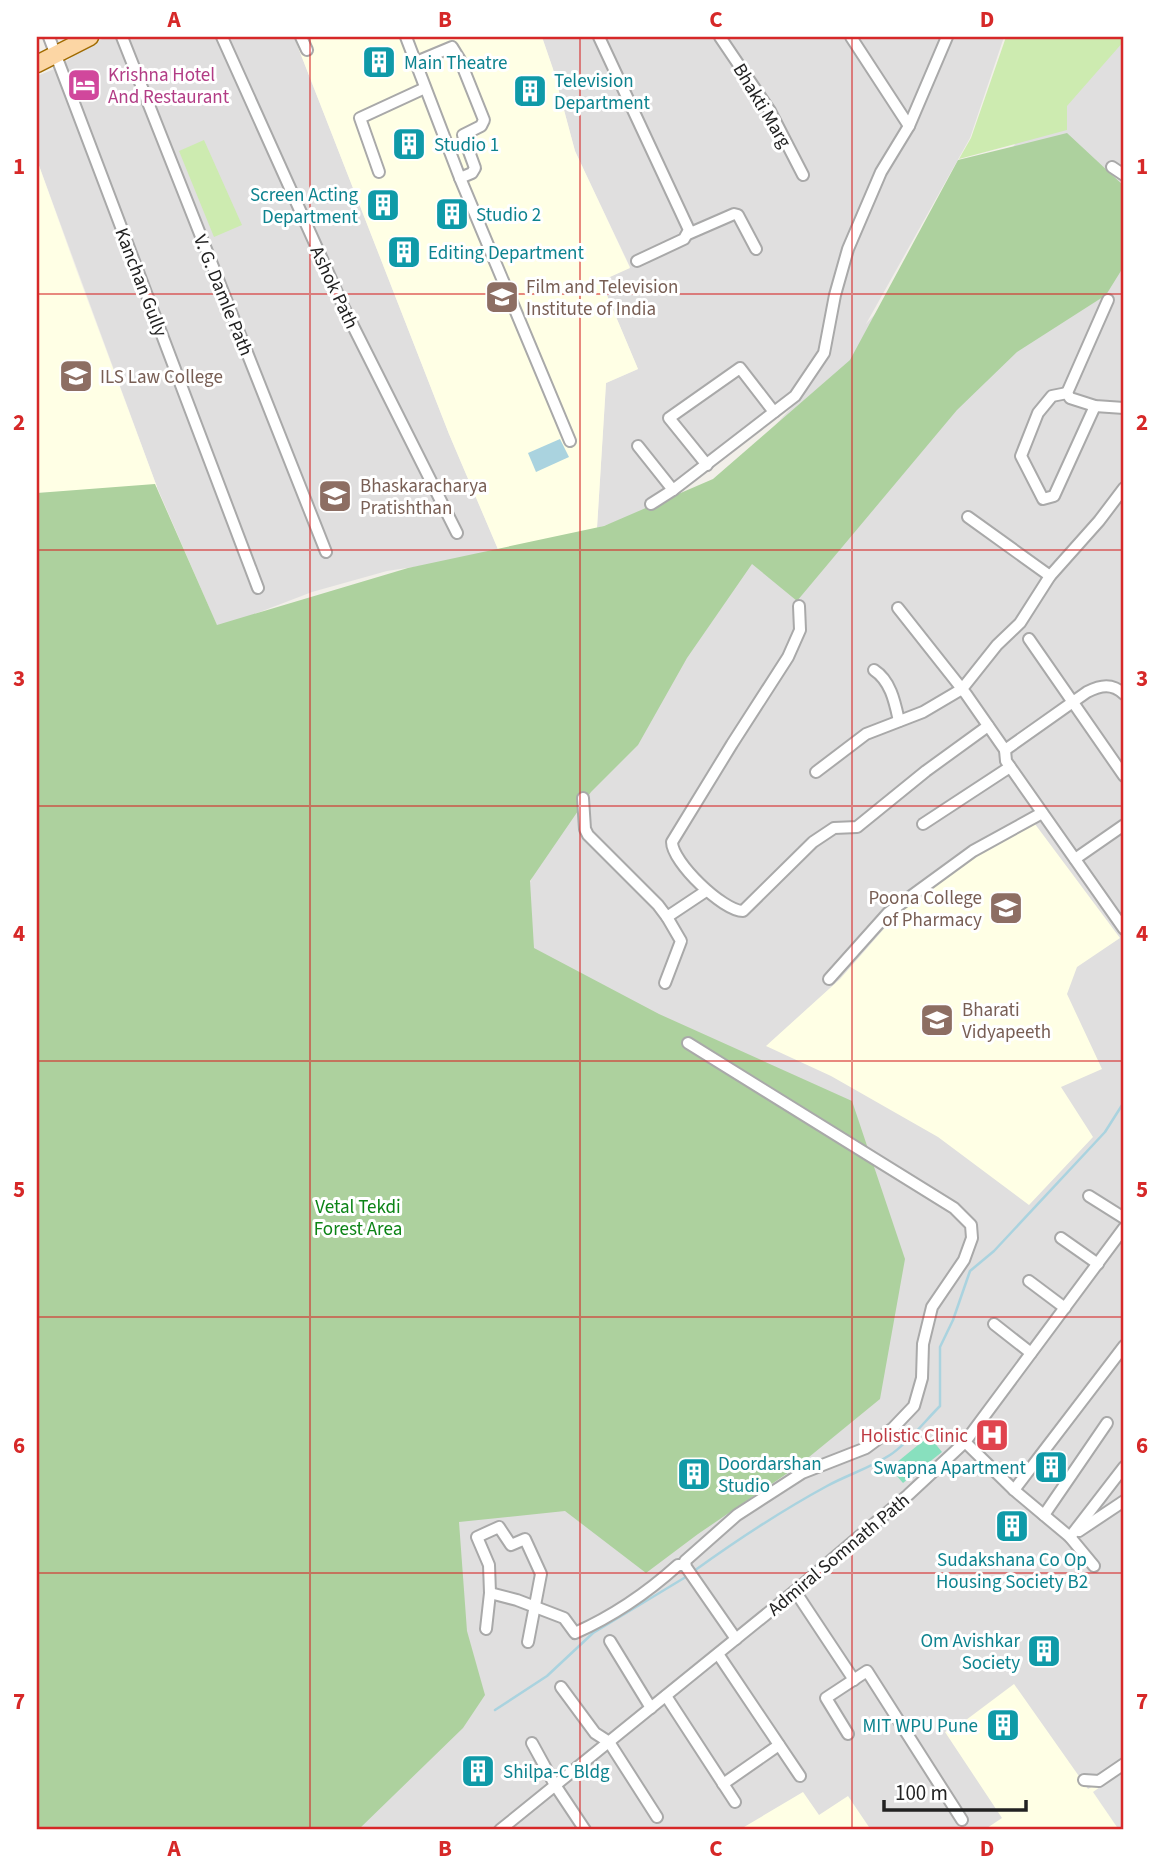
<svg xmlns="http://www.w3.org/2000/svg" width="1161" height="1867" font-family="'Source Sans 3',sans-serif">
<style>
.residential{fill:#e0dfdf}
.education{fill:#ffffe5}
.grass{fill:#cdebb0}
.forest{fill:#add19e}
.pitch{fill:#88e0be}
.parking{fill:#e2e2e2}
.water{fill:#aad3df}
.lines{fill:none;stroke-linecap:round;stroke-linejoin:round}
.stream{stroke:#aad3df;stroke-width:2.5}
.street-casing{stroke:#a9a9a9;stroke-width:14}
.primary-casing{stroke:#a06b00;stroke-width:19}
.street{stroke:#fff;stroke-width:10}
.primary{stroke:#fcd6a4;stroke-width:16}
.grid{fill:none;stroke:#d62828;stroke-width:2;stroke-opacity:0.55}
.labels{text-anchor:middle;stroke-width:6;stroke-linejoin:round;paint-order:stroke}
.culture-label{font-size:19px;fill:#0d838f;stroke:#fff;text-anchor:start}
.hotel-label{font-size:19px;fill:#b23c85;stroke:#fff;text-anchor:start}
.street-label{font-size:19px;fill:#222;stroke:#fff}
.education-label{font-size:19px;fill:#785e54;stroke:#fff;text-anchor:start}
.park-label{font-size:19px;fill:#0c8416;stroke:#fff}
.health-label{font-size:19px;fill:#be3a42;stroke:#fff;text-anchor:end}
.neatline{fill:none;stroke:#d62828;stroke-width:2.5}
.grid-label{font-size:23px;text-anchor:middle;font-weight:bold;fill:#d62828}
</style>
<rect width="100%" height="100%" fill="#f2efe9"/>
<!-- residential -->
<g class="residential">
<path d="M106,37H294L449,434L500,554L387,571L312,592L218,628L157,487L37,160V76L57,68L83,49Z"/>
<path d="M542,37H1004L970,138L866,324L990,187L1077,37H1124V1830H252L471,1014L695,514L808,389L740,446L679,491L640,514L597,528L606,383L638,369L601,281L630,267L575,151L553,69Z"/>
</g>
<!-- education -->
<g class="education">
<path d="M294,37H542L553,69L575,151L630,268L601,281L638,369L606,383L597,528L500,554L449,434Z"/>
<path d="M37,160L76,269L157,487L37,493Z"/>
<path d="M1029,816L1120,938L1077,967L1067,994L1102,1069L1061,1087L1093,1137L1029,1205L938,1137L831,1076L766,1046L840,979L904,906Z"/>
<path d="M1014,1684L1088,1789L1124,1770V1830H984L1002,1818L945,1732L962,1723Z"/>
<path d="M803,1792L819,1815L848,1796L871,1830H739Z"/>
</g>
<!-- grass -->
<g class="grass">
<path d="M1006,37H1124V41L1067,106V130L959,159L971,138Z"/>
<path d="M204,140L242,225L214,237L179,151Z"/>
</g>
<!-- forest -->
<path class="forest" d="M1067,133L1124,186V266L1106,295L1017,352L957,410L797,601L752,564L687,658L638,745L591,792L530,881L534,948L659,1014L852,1101L905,1259L880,1399L798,1466L698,1534L646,1573L565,1511L459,1522L467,1631L485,1695L463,1728L358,1830H37V493L155,484L217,625L408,568L604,526L713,479L850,360L958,160Z"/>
<!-- pitch -->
<path class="pitch" d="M929,1436L942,1452L903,1483L890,1468Z"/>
<!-- parking -->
<path class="parking" d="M1124,1770V1830H1119L1093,1792Z"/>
<!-- water -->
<path class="water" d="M560,439L569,457L536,472L528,453Z"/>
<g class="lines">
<!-- stream -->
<g class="stream">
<path d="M694,1571C737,1540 781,1511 827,1486C847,1475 870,1468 890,1455C907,1444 925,1421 940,1406V1347L953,1320L970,1271L994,1251L1105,1132L1124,1102"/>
<path d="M495,1710L547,1676L593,1633L689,1575"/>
</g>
<!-- street casing -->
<g class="street-casing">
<g id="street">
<path d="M49,37L258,588"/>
<path d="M122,37L326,552"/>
<path d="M222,37L344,308L457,533"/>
<path d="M301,37L307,50"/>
<path d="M406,37L460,178L570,441"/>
<path d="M599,37L689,230L684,239L637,261"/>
<path d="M720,37L770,111L803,175"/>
<path d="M851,37L909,126"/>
<path d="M416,62L452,47L460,60L484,120L481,126L463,135L475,168L472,173L460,178"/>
<path d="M1112,167L1124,175"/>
<path d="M379,172L360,118L425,88"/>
<path d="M688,234L734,214L738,215L756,249"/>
<path d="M1108,300L1067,393L1070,398L1095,406L1124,408"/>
<path d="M1067,393L1052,396L1038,413L1021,456L1043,499L1054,496L1095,406"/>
<path d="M638,446L673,490L795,396L824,353L835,295L848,249L881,172L909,126L947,37"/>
<path d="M707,465L669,418L740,368L774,412"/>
<path d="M651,504L673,490"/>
<path d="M968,517L1050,576"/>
<path d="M799,606L800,630L788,657L732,744L672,842C672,862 723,911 743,911L813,842L834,828L857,827L926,771L988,726"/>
<path d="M898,608L966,694L1005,750L1006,761L1124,929"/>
<path d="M1029,639L1124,776"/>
<path d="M874,670C891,681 895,703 899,721"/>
<path d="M1005,750L1087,692C1101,685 1112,683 1124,694"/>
<path d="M816,772L866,734L923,712L962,689L997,645L1020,623L1050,576L1099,521L1124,488"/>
<path d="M583,798L585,829L588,835L658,905L667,917L706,891"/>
<path d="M923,824L1010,767"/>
<path d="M1075,859L1124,825"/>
<path d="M829,979L888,913L973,851L1042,813"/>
<path d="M665,983L681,941L667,917"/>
<path d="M688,1043L954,1208L971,1225L972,1238L964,1260L932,1307L923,1344L922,1378L914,1406L893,1428L866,1448L802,1473L737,1515L685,1561L686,1567L736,1639"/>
<path d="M1089,1196L1124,1218"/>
<path d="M1061,1238L1098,1264"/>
<path d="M1029,1281L1065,1308"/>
<path d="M994,1324L1031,1353"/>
<path d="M965,1442L1014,1490L1070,1537L1094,1566"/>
<path d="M1014,1490L1124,1346"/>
<path d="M1044,1515L1107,1423"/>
<path d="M1079,1531L1124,1501"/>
<path d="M1070,1537L1124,1467"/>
<path d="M795,1591L854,1680"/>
<path d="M490,1593L517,1600L564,1618L575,1633C611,1617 648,1592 678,1565H685"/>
<path d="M486,1629L490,1593L489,1565L477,1537L499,1527L511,1545L525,1539L541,1574L528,1642"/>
<path d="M610,1641L651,1708"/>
<path d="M718,1654L800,1776"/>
<path d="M561,1687L595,1733L609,1742L657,1817"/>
<path d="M666,1696L735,1802"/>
<path d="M848,1734L826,1698L867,1671L962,1820"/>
<path d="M532,1743L555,1785L585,1830"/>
<path d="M1084,1780L1099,1781L1124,1764"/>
<path d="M723,1784L779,1745"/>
<path d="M500,1830L795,1591L908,1495L965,1442L1124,1228"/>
</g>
</g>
<!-- primary casing -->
<g class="primary-casing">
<path id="primary" d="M37,64L90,37"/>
</g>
<!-- street -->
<use href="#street" class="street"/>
<!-- primary -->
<use href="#primary" class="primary"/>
</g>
<!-- grid -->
<path class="grid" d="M310,37V1830M580,37V1830M852,37V1830M37,294H1124M37,550H1124M37,806H1124M37,1061H1124M37,1317H1124M37,1573H1124"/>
<!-- icons -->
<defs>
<g id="building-square" transform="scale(1.75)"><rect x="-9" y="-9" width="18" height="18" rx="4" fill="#0f9aa8" stroke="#fff"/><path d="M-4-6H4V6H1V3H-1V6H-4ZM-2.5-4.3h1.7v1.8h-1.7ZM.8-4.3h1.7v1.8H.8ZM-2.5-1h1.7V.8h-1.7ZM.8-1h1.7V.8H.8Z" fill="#fff"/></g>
<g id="hotel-square" transform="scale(1.75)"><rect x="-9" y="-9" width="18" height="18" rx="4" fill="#d1479c" stroke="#fff"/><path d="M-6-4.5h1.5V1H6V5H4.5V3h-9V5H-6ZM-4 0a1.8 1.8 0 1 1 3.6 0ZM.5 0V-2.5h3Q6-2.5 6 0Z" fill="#fff"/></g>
<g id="university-square" transform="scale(1.75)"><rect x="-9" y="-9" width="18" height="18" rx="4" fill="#8d6e63" stroke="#fff"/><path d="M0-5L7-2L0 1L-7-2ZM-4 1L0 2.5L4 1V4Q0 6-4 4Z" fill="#fff"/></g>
<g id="school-square" transform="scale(1.75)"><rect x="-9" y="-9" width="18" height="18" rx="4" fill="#8d6e63" stroke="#fff"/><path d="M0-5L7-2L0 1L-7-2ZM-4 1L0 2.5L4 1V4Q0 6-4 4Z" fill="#fff"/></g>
<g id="hospital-square" transform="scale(1.75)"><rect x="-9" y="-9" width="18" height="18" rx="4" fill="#e0444e" stroke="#fff"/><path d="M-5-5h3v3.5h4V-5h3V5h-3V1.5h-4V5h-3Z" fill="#fff"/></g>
</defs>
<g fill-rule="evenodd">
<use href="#building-square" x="379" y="62"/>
<use href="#hotel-square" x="84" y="85"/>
<use href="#building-square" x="530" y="91"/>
<use href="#building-square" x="409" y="144"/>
<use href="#building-square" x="383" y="205"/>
<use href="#building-square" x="452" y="214"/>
<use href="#building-square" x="404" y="252"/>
<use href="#university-square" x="502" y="297"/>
<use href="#university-square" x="76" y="376"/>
<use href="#school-square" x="335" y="496"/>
<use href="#university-square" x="1006" y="908"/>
<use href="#university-square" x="937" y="1020"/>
<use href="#hospital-square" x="992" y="1435"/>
<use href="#building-square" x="1051" y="1467"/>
<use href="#building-square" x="694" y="1474"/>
<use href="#building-square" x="1012" y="1526"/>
<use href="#building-square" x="1044" y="1651"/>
<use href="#building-square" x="1003" y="1725"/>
<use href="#building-square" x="478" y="1771"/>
</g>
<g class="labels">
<!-- culture labels -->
<g class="culture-label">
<text x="404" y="69">Main Theatre</text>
<text x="554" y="87">Television<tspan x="554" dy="22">Department</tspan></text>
<text x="434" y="151">Studio 1</text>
<text x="358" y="201" text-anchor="end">Screen Acting<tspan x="358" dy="22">Department</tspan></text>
<text x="476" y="221">Studio 2</text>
<text x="428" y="259">Editing Department</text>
<text x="718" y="1470">Doordarshan<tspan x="718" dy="22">Studio</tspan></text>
<text x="1026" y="1474" text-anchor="end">Swapna Apartment</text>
<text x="1012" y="1566" text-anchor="middle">Sudakshana Co Op<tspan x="1012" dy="22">Housing Society B2</tspan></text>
<text x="1020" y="1647" text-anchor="end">Om Avishkar<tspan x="1020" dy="22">Society</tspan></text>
<text x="978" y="1732" text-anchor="end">MIT WPU Pune</text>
<text x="503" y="1778">Shilpa-C Bldg</text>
</g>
<!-- hotel labels -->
<g class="hotel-label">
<text x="108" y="81">Krishna Hotel<tspan x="108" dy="22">And Restaurant</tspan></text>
</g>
<!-- street labels -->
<g class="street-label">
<text transform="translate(763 105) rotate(59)" y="7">Bhakti Marg</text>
<text transform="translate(142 282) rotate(69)" y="7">Kanchan Gully</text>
<text transform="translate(335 287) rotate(65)" y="7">Ashok Path</text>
<text transform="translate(224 295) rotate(68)" y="7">V. G. Damle Path</text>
<text transform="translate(838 1554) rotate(-40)" y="7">Admiral Somnath Path</text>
</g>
<!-- education labels -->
<g class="education-label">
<text x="526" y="293">Film and Television<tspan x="526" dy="22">Institute of India</tspan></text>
<text x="100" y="383">ILS Law College</text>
<text x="360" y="492">Bhaskaracharya<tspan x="360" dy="22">Pratishthan</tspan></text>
<text x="982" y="904" text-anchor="end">Poona College<tspan x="982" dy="22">of Pharmacy</tspan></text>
<text x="962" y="1016">Bharati<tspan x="962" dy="22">Vidyapeeth</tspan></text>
</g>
<!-- park labels -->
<g class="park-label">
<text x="358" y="1213">Vetal Tekdi<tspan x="358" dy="22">Forest Area</tspan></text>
</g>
<!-- health labels -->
<g class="health-label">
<text x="968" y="1442">Holistic Clinic</text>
</g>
</g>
<!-- border -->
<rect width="1161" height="1867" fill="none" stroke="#ffffff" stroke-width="77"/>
<!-- scale -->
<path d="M884 1800v10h142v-10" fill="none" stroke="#222222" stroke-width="3.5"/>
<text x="895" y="1800" font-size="21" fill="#222222" stroke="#ffffff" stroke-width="5" paint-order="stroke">100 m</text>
<rect x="38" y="38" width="1084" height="1790" class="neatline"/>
<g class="grid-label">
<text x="174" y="27">A</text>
<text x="445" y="27">B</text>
<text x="716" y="27">C</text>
<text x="987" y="27">D</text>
<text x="19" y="174">1</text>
<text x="1142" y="174">1</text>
<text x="19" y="430">2</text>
<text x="1142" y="430">2</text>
<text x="19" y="686">3</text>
<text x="1142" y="686">3</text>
<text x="19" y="941">4</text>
<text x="1142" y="941">4</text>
<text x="19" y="1197">5</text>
<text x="1142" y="1197">5</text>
<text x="19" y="1453">6</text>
<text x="1142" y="1453">6</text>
<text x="19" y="1709">7</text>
<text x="1142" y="1709">7</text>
<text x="174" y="1856">A</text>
<text x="445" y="1856">B</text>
<text x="716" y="1856">C</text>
<text x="987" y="1856">D</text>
</g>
</svg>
